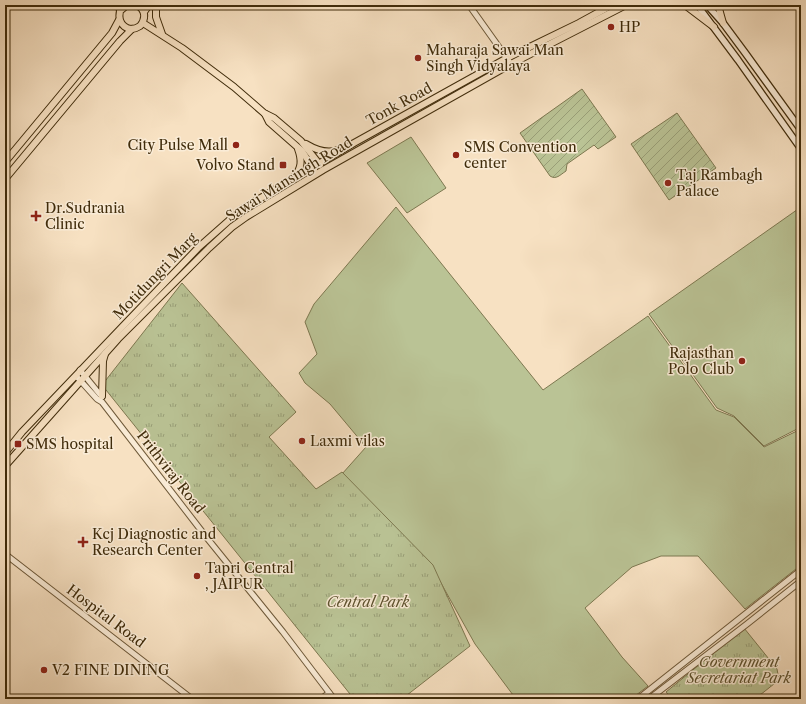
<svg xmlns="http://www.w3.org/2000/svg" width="806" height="704" font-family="'Libre Caslon Text',serif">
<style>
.grass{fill:#bac395;stroke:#7d7850}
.park{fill:url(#park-tufts);stroke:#7d7850}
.garden{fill:url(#garden-furrows);stroke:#7d7850}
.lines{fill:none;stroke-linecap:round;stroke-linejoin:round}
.tertiary-casing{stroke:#6e5939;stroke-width:7}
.secondary-casing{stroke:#402c0b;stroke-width:8}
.primary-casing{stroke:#402c0b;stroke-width:8}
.tertiary{stroke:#faecd7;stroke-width:5}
.secondary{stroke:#faecd7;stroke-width:5.5}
.primary{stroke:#f7e1c2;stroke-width:6}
.poi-dot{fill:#8f2418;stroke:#faecd7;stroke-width:1.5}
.labels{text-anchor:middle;stroke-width:3;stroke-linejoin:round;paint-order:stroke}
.poi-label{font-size:14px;fill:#402c0b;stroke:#faecd7;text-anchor:start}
.street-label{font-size:14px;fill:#402c0b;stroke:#faecd7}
.park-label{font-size:14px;font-style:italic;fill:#5e522e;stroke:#faecd7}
</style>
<defs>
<pattern id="park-tufts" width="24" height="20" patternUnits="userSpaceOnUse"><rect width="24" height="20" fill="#bac395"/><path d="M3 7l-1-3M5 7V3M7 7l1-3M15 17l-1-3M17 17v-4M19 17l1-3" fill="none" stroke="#999f78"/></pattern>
<pattern id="garden-furrows" width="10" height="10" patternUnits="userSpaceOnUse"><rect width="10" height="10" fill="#bac395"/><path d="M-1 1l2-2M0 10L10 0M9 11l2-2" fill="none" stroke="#999f78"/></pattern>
</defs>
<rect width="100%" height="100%" fill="#f7e1c2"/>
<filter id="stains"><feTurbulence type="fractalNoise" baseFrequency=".005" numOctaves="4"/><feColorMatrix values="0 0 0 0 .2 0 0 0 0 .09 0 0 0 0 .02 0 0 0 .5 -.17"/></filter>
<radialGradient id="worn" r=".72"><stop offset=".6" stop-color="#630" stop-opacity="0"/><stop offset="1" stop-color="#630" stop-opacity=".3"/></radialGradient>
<!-- grass -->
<g class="grass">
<path d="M411,137L446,188L407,213L367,163Z"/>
<path d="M396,207L543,390L648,316L716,410L734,417L764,447L801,429V565L745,609L698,556H661L632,567L585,608L622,657L648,686L631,699H516L475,644L432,567L342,474L366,447L330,404L305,383L299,373L317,354L305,322L314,304Z"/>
<path d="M801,207V427L764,446L734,416L717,408L649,314Z"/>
</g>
<!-- park -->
<g class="park">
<path d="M182,283L296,412L269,437L316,489L342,472L433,565L470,646L402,699H354L102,385Z"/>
<path d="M744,628L777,669L779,680L755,699H672L666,692Z"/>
</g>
<!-- garden -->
<g class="garden">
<path d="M582,89L616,137L598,149L594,145L567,164L566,171C560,175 556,180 550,176L520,133Z"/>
<path d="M677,113L716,168L669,200L631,144Z"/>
</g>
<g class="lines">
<!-- tertiary casing -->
<g class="tertiary-casing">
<g id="tertiary">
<path d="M113,5L121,9"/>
<path d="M469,5L511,64"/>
<path d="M80,370L102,397"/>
<path d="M78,378L97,399L102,402L207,538L283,632L334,699"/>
<path d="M5,554L192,699"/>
<path d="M321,699L329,693"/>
<path d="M638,699L801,570"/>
<path d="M649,699L747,624L801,581"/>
</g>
</g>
<!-- secondary casing -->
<g class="secondary-casing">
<g id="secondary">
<path d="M697,5L738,60L801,149"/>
<path d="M707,5L723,23L746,54L801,130"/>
</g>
</g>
<!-- primary casing -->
<g class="primary-casing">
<g id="primary">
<path d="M127,5L120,11C117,24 128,34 140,26C146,19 146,10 137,5"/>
<path d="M156,5V17L162,34"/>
<path d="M685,5L714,27"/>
<path d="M718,5L723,23"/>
<path d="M144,12L149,5"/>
<path d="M143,23L182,48L234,87L264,113L274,118L301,141L320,165"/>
<path d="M265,114L269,122L302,151L314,170"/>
<path d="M306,144C316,150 327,154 338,150"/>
<path d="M5,162L112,33L119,20"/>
<path d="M294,177C302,168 302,160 298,149"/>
<path d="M5,179L120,41L132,29"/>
<path d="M102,396L103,361L105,354"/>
<path d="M5,453L22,432L124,325L199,247L242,209L354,143L507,58L579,23L612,5"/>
<path d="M5,466L118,339L209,248L232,227L246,217L323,170L511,64L626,5"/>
</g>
</g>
<!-- tertiary -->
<use href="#tertiary" class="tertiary"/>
<!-- secondary -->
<use href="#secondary" class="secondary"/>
<!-- primary -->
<use href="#primary" class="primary"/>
</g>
<!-- markers -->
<g class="poi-dot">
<circle cx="611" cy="27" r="4"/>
<circle cx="418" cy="58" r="4"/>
<circle cx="236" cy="145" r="4"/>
<circle cx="456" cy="155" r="4"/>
<rect x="279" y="161" width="8" height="8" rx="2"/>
<circle cx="668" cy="183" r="4"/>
<path d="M34 210h4v4h4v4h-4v4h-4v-4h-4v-4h4z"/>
<circle cx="742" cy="361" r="4"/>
<circle cx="302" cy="441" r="4"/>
<rect x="14" y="440" width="8" height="8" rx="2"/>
<path d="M81 536h4v4h4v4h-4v4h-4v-4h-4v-4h4z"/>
<circle cx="197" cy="576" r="4"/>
<circle cx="44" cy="670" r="4"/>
</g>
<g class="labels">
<!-- poi labels -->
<g class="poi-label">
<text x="619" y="32">HP</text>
<text x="426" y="55">Maharaja Sawai Man<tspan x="426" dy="16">Singh Vidyalaya</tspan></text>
<text x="228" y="150" text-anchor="end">City Pulse Mall</text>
<text x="464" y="152">SMS Convention<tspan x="464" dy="16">center</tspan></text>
<text x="275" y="170" text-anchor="end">Volvo Stand</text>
<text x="676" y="180">Taj Rambagh<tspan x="676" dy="16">Palace</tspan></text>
<text x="45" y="213">Dr.Sudrania<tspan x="45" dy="16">Clinic</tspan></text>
<text x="734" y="358" text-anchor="end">Rajasthan<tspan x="734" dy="16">Polo Club</tspan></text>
<text x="310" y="446">Laxmi vilas</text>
<text x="26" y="449">SMS hospital</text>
<text x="92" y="539">Kcj Diagnostic and<tspan x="92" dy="16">Research Center</tspan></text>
<text x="205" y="573">Tapri Central<tspan x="205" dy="16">, JAIPUR</tspan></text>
<text x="52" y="675">V2 FINE DINING</text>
</g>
<!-- street labels -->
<g class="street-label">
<text transform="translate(399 104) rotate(-29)" y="5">Tonk Road</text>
<text transform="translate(289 179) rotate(-32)" y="5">Sawai Mansingh Road</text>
<text transform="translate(155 276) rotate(-46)" y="5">Motidungri Marg</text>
<text transform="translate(171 472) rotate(52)" y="5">Prithviraj Road</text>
<text transform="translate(106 616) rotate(37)" y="5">Hospital Road</text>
</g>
<!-- park labels -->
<g class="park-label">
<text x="368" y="607">Central Park</text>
<text x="739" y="667">Government<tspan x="739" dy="16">Secretariat Park</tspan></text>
</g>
</g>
<!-- margin -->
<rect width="806" height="704" fill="none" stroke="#f7e1c2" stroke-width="20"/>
<rect x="6" y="6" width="794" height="692" fill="none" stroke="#402c0b" stroke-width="2"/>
<rect x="10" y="10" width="786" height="684" fill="none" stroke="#402c0b"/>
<rect width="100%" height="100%" filter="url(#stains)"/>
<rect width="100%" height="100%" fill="url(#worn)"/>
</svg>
